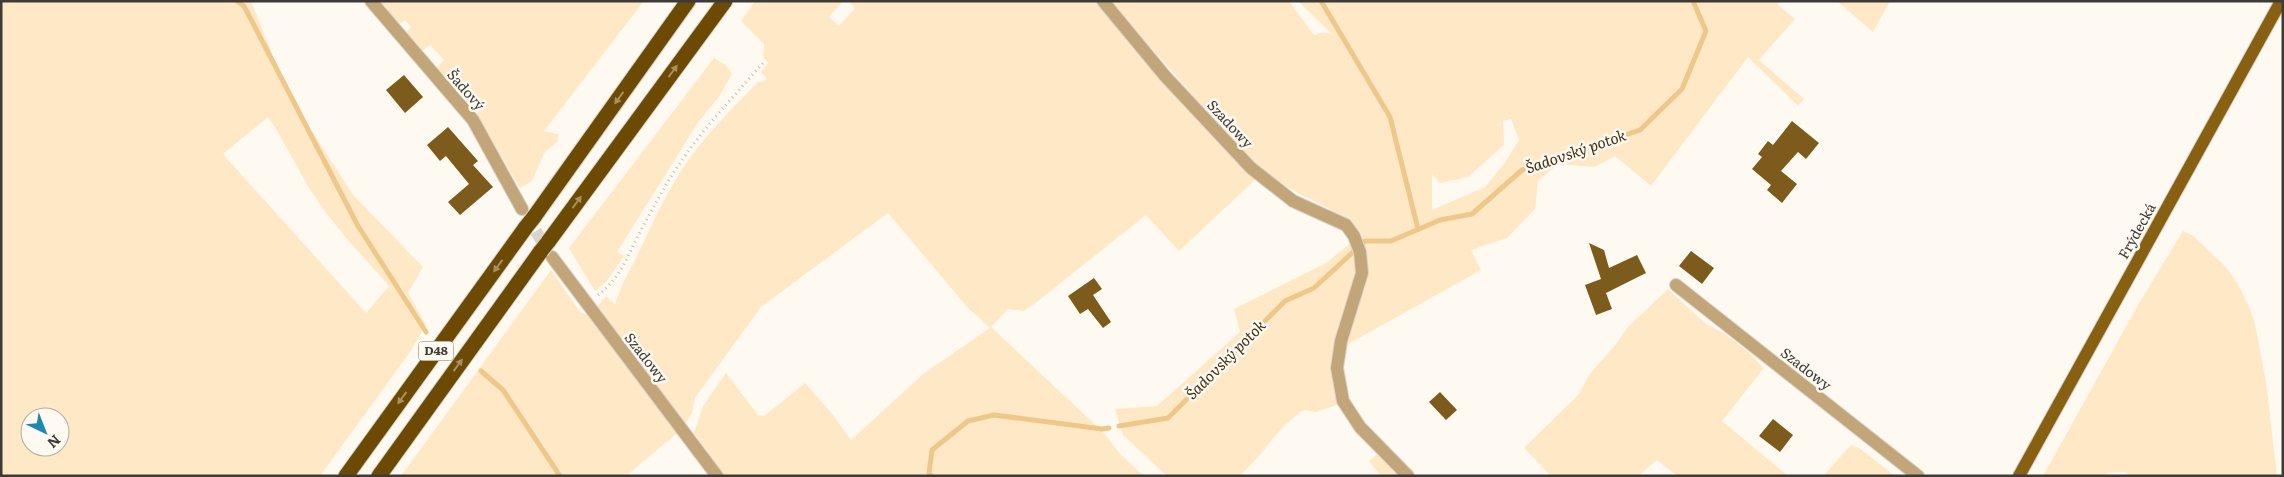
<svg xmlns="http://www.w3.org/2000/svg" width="2284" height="477" font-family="Literata,serif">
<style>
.green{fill:#ffe8c6;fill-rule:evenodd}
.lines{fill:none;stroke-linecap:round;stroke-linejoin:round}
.stream{stroke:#eec88b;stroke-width:5}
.building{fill:#7d5b1d}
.minor-tunnel{stroke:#d8d4cc;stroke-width:12;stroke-dasharray:12 6;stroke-linecap:butt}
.minor-casing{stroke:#d8d4cc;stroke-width:14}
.major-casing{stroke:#d8d4cc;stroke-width:14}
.highway-casing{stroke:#d8d4cc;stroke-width:17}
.path{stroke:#c3bfb7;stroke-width:3;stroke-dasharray:1 4;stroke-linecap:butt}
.minor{stroke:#c2a67a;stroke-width:12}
.major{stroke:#886012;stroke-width:12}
.highway{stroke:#6c4a03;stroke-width:15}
.highway-bridge-casing{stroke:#d8d4cc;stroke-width:17;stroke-linecap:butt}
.highway-bridge{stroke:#6c4a03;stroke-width:15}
.oneway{fill:#a79062}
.labels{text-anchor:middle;stroke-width:5;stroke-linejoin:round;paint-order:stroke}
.shield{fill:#fffaf1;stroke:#77746f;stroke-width:1}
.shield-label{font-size:12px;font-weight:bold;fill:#3d3b37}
.street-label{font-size:14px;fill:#3d3b37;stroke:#fffaf1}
.water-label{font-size:15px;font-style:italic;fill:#3f2e13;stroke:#fffaf1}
</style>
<rect width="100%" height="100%" fill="#fffaf1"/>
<!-- green -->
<g class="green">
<path d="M1,1H251L289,96L354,196L423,267L408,293L426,325L410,352L320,476H1ZM268,117C286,143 298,171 315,197C336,229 364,257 389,286L366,313L223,154ZM30,417H60V447H30Z"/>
<path d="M377,1H644L544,131L558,134V141L545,152L532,181L520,188L476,114L482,104L475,98L465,103L435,69L444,60L430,45L420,53L404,34L411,27L405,20L397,26Z"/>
<path d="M755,1H843L829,17L839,26L855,8L848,1H1095L1122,33L1256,179L1179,251L1146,215L1038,301L1024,311L1008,309L991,327L1103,432L1120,454L1144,476H725L694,433L703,406L726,373L758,415L764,416L805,383L832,414L851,440L923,374L990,328L968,308L888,213L761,307L695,398L692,413L685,424L597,307L606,296L615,304C621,285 630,270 639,252C654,219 670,185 692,155C712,129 735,105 758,82H762L767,79L761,72L768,63L763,57L764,44L741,21Z"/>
<path d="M1111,1H1289L1314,35L1323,32L1332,34L1298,1H1779L1778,5L1795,19L1759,60L1804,99L1798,106L1748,57L1651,186L1615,156L1594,167L1558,164L1538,181L1535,209L1507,238L1471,250L1481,270L1352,342L1332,356L1340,404L1316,412L1305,410L1300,412L1280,430L1259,456L1240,476H1167L1123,435L1115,409L1157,406L1240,332L1234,309L1326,263L1362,234C1336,205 1297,198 1267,173C1239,149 1215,121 1191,93C1164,63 1138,32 1111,1ZM1511,119L1519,140L1504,164L1485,187L1432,210V174L1440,183L1468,177L1504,145L1503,121Z"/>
<path d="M1837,1H1890L1873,32Z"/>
<path d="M714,58L726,65L732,74L718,98L699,121L617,252L624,256L606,282L595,291L569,248Z"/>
<path d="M2183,231L2192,235L2224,265L2238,284L2250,309L2255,324L2266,382L2277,476H2131L2125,472L2107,473L2105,476H2043L2138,305Z"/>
<path d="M551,270L580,312L586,314L674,426L677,430L676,434L626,476H401Z"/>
<path d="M1668,289L1706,324L1724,333L1746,350L1764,368L1722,421L1788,476H1677L1657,460L1638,476H1551L1524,448L1579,394L1589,375L1616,344L1627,328Z"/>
<path d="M1851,445L1859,448L1895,476H1823Z"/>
<path d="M1377,454L1398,476H1381L1369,461Z"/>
</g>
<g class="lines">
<!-- stream -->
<g class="stream">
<path d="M237,1L244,6L358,226L426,332"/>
<path d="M1321,1L1390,117L1418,229"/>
<path d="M481,371L503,390L560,476"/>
<path d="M1119,426L1168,418L1285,301L1314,288L1365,241H1391L1440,220L1472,214L1522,170L1640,130L1682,89L1706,31L1693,1"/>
<path d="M931,476L929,473L932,450L968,421L994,415L1102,429L1109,428"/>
</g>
</g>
<!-- building -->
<g class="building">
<path d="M404,75L423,97L405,113L386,90Z"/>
<path d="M1792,121L1819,143L1806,159L1798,152L1781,171L1797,184L1782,203L1767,190L1771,185L1752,169L1762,157L1758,154L1768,141L1773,145Z"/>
<path d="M448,127L478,161L473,165L493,187L460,215L448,202L469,184L446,156L440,161L427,145Z"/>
<path d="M1589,243L1604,250L1609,268L1637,255L1646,273L1606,293L1612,309L1596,315L1585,285L1601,279Z"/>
<path d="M1691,251L1714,268L1702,284L1679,266Z"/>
<path d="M1094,278L1102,289L1093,295L1111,322L1103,328L1088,309L1080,314L1068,296Z"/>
<path d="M1440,392L1457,410L1446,420L1429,402Z"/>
<path d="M1773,419L1793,435L1780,452L1759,436Z"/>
</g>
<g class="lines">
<!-- minor-tunnel -->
<path class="minor-tunnel" d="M526,216L549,252"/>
<!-- minor casing -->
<g class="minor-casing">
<g id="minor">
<path d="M371,1L473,120L522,209"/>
<path d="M1103,1L1165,76L1251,168L1293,201L1346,225L1354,236L1360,252L1362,273L1341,341L1337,368L1343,401L1360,427L1408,476"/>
<path d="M552,257L717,476"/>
<path d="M1676,285L1918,476"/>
</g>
</g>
<!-- major casing -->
<g class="major-casing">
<path id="major" d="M2019,476L2281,1"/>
</g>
<!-- highway casing -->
<g class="highway-casing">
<g id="highway">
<path d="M534,217L688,1"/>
<path d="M548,242L725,1"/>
<path d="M346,476L526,227"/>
<path d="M379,476L541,251"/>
</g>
</g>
<!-- path -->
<path class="path" d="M598,295C620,278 628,256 640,232C653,208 665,185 680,163C705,126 735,95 764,62"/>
<!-- minor -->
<use href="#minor" class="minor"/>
<!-- major -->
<use href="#major" class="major"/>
<!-- highway -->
<use href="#highway" class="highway"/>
<!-- highway-bridge casing -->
<g class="highway-bridge-casing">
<g id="highway-bridge">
<path d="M526,227L534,217"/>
<path d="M541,251L548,242"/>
</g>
</g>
<!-- highway-bridge -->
<use href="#highway-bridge" class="highway-bridge"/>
</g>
<!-- one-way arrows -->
<defs><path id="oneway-solid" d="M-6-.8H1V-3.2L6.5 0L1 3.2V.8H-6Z" transform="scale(1.25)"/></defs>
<g class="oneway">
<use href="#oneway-solid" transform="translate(673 71) rotate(-54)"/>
<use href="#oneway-solid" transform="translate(619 98) rotate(126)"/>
<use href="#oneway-solid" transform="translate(577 202) rotate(-54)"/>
<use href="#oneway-solid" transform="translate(498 266) rotate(126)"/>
<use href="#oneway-solid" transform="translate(458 365) rotate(-54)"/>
<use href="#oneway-solid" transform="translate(402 398) rotate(126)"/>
</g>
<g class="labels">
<!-- shield labels -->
<rect class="shield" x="418.5" y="341.5" width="35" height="19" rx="4"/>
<g class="shield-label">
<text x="436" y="355">D48</text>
</g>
<!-- street labels -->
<g class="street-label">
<text transform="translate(466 90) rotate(49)" y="5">Šadový</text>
<text transform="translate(1230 124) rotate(47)" y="5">Szadowy</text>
<text transform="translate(2137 231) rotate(-61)" y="5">Frýdecká</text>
<text transform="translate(646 358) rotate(52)" y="5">Szadowy</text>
<text transform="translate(1806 369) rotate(38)" y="5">Szadowy</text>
</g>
<!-- water labels -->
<g class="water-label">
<text transform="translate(1576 152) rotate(-19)" y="5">Šadovský potok</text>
<text transform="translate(1226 360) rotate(-45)" y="5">Šadovský potok</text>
</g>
</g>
<!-- border -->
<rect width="2284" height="477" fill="none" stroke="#3d3b37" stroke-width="5"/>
<!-- north arrow -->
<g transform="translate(45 432) rotate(137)"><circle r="24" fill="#fffaf1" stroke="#b1aea7"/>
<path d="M0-4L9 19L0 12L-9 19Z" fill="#1d89b0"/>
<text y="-8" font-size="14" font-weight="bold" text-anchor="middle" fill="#3d3b37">N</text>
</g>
</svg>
